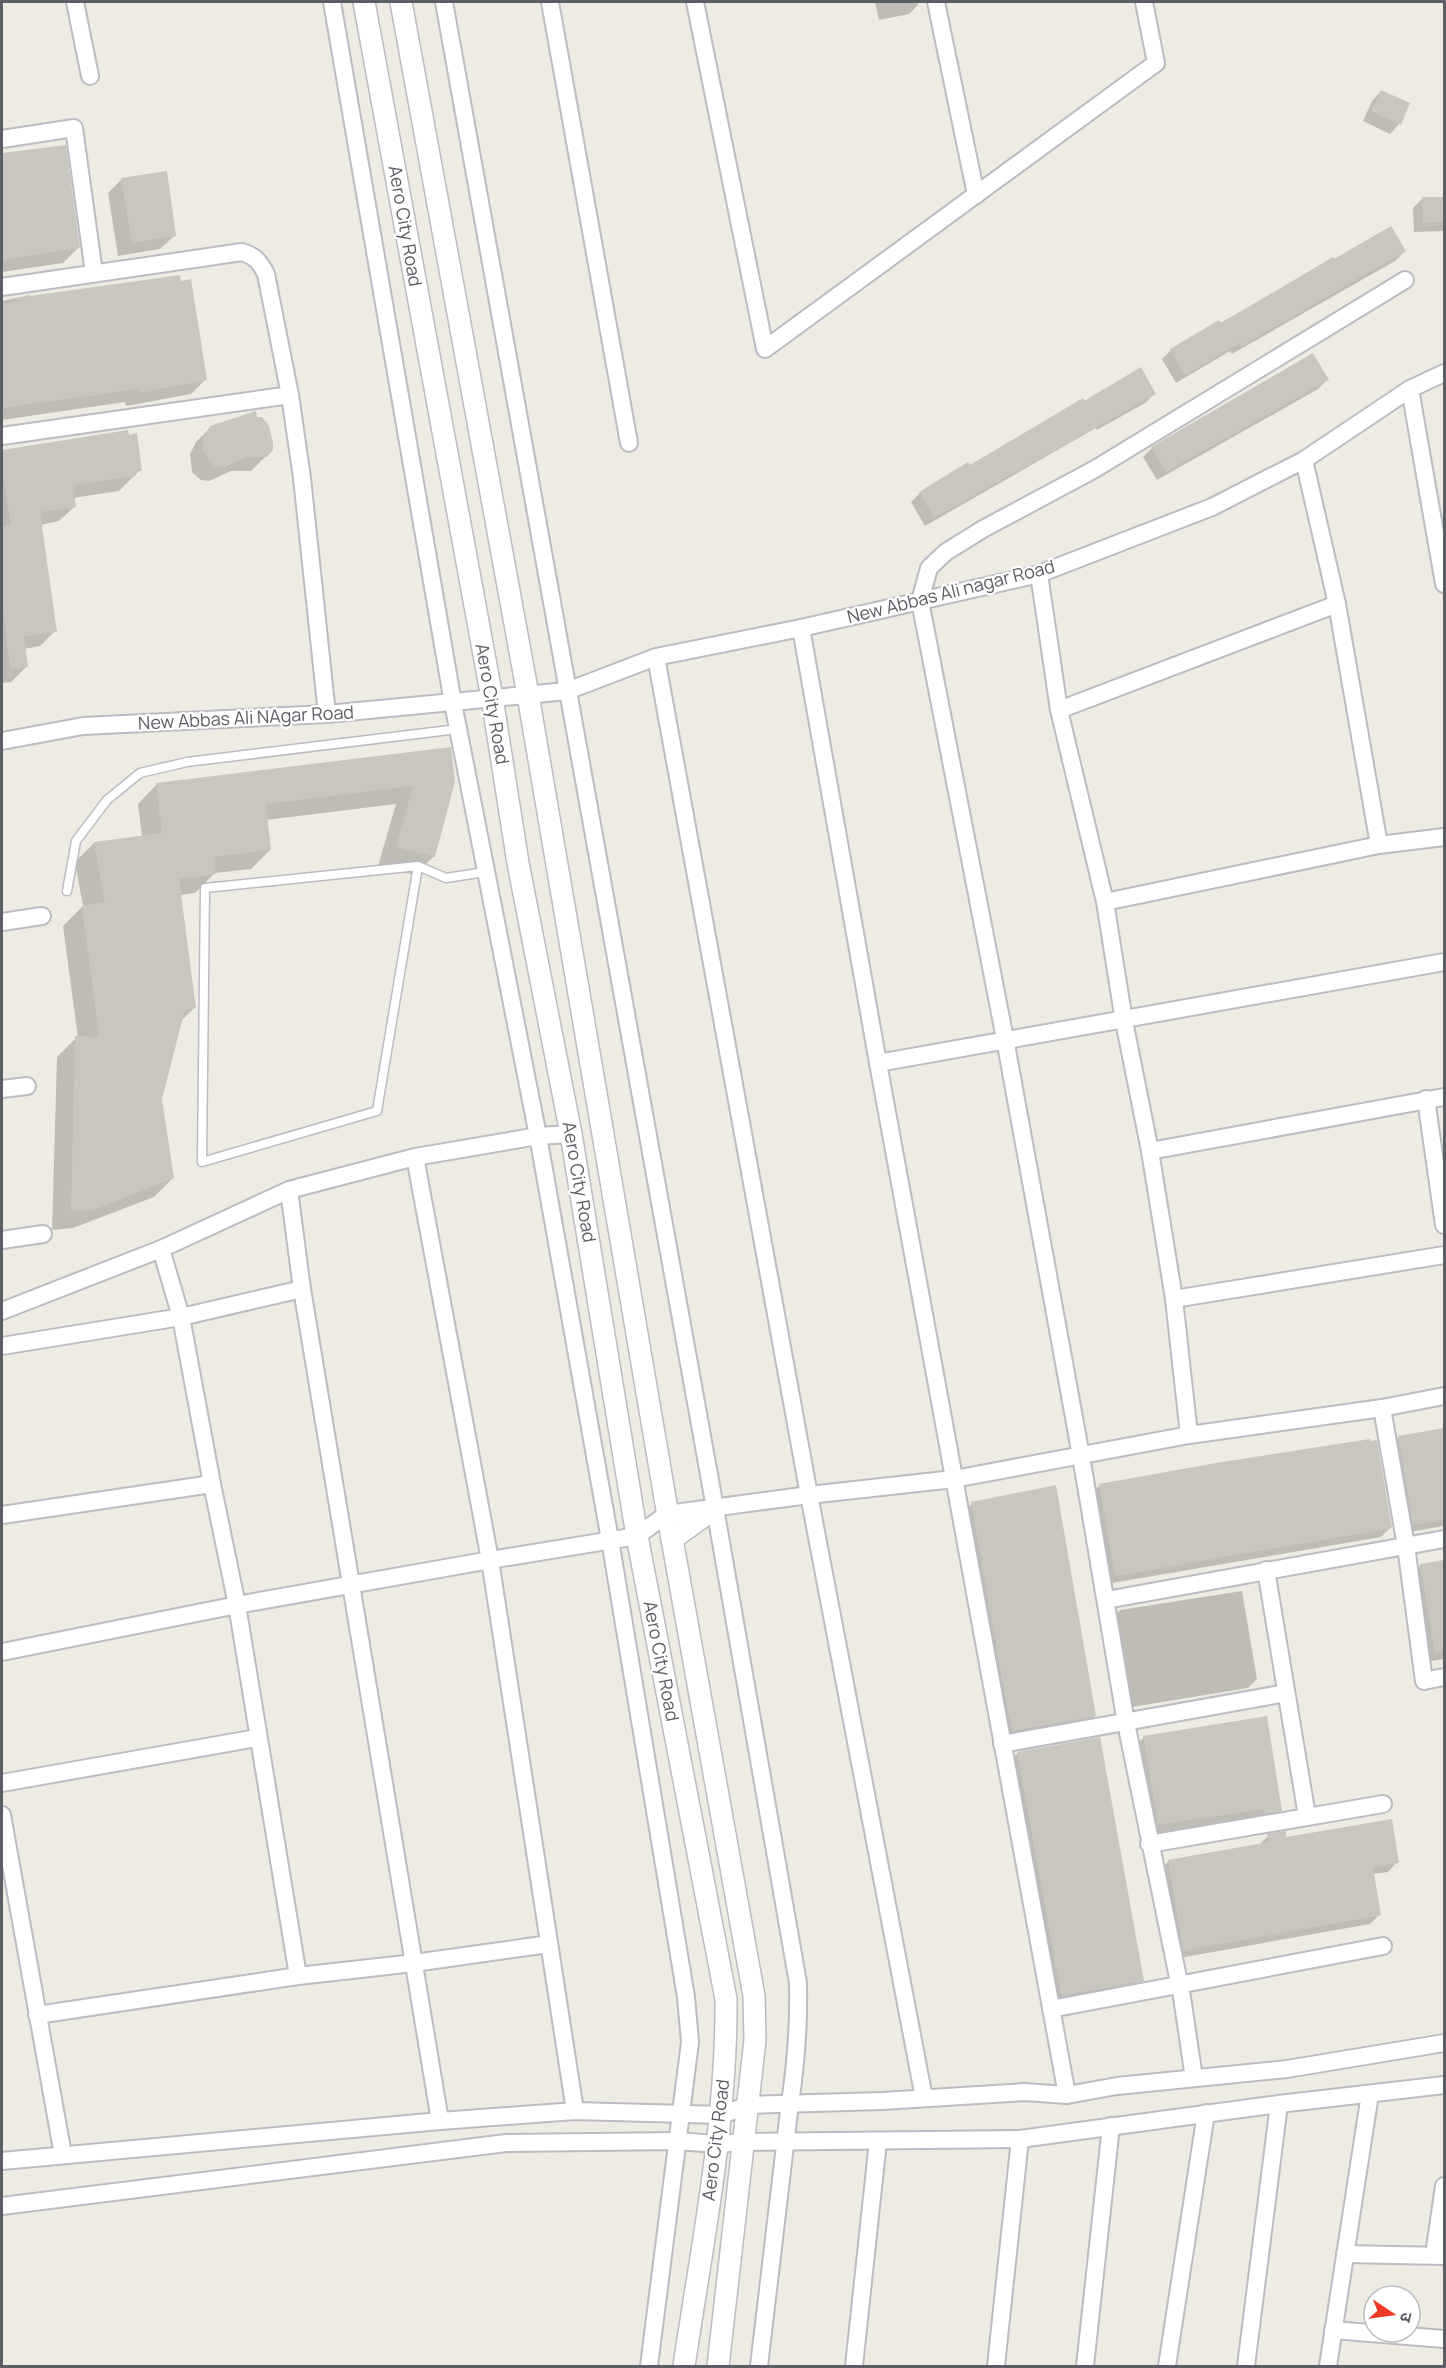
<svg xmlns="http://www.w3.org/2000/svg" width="1446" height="2368" font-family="Manrope,'Noto Sans Devanagari',sans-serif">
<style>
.shadow{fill:#0003}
.building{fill:#c9c6bf}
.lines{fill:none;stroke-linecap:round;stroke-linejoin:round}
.service-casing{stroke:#babcc2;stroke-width:11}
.minor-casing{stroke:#babcc2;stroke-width:20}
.tertiary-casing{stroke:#babcc2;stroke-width:24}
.service{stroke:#fff;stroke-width:8}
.minor{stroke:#fff;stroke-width:16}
.tertiary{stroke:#fff;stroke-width:21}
.labels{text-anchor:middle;stroke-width:4.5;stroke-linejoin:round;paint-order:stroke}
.street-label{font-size:18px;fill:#5b5e64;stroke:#fff}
</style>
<rect width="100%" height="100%" fill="#eeece2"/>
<!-- shadow -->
<g class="shadow">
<path d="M875,2H917L918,5L909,14L879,20Z"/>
<path d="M1381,91L1408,104L1399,124L1390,134L1363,121L1372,101Z"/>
<path d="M64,146L78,248L63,263L2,272V155Z"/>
<path d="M122,179L175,235L160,249L118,256L108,193Z"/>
<path d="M1444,198V231L1414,232L1413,208L1422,199Z"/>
<path d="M1405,251L1395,261L1232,354L1230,351L1176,383L1162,359L1171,350L1334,261Z"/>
<path d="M30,295V298L205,380L191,394L126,406L125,402L2,420V301Z"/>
<path d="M1327,380L1318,389L1157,480L1143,457L1152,448Z"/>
<path d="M1154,394L1145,403L1097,430L1096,428L925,526L911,502L920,493L1084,403Z"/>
<path d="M211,427L266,456L251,471H231L209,481L201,480L192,472L190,454L196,442Z"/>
<path d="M127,432L140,470L119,491L73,498L75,506L59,521L40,525L55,631L40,646L24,649L26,667L11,682L2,683V451Z"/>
<path d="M450,749L434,856L415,875L378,866L396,804L266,820L270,850L251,869L215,873L195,893L180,895L195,1007L180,1022L160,1099L173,1178L154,1197L73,1228L52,1230L57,1057L76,1038H78L63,926L83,906L75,862L94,843L142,837L138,804L157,784Z"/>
<path d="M1444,1430V1526L1404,1533L1389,1447L1398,1438Z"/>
<path d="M1099,1486L1391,1527L1381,1537L1106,1584L1090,1495Z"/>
<path d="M972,1504L1095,1716L1085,1725L1004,1740L962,1513Z"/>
<path d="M1444,1561V1659L1426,1662L1412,1574L1421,1565Z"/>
<path d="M1242,1591L1257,1679L1248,1688L1126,1708L1111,1620L1120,1610Z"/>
<path d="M1144,1737L1281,1810L1271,1819L1255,1822L1254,1817L1149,1834L1135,1746Z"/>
<path d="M1018,1753L1143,1980L1133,1989L1052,2005L1009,1763Z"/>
<path d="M1268,1836L1397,1862L1388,1872L1373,1874L1379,1915L1370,1924L1174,1959L1159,1870L1169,1861L1259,1845Z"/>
</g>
<!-- building -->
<g class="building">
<path d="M1381,90L1410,103L1401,125L1371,111Z"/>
<path d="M66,145L80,248L2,260V153Z"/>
<path d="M167,171L176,236L132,243L121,178Z"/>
<path d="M1422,197H1444V222L1423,223Z"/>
<path d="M1391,226L1406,251L1242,346L1240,343L1185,375L1170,349L1219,320L1221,323L1333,257L1334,259Z"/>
<path d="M180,275L181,281L191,279L207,380L140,393L139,389L2,408V304L17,301L16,298Z"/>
<path d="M1313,353L1329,380L1166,472L1151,447Z"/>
<path d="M1141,367L1156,394L934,518L919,492L968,462L970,465L1083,398L1084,401Z"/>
<path d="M256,411L257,417H262L269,426L273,443V450L267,457H247L224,467L215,466L209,461L203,449V439L210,426Z"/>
<path d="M128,430L129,435L137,433L142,471L135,472L136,476L73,485L76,507L40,512L57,632L24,636L28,667L10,669L2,599V526L11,525L2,469V450Z"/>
<path d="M451,747L455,782L435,857L396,847L413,786L266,804L271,850L214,857L216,874L179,879L196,1008L185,1010L162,1099L174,1178L94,1210L71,1211L75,1036L99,1037L82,906L105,902L94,842L162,833L156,783Z"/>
<path d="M1444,1428V1519L1413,1525L1398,1436Z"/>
<path d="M1370,1439V1441L1377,1440L1392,1528L1115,1576L1099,1484L1222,1462Z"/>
<path d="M1056,1485L1096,1716L1013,1731L1006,1703L971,1502Z"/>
<path d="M1444,1560V1651L1435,1652L1420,1564Z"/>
<path d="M1267,1716L1282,1811L1264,1814L1263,1809L1158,1825L1143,1736Z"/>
<path d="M1100,1737L1144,1981L1061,1996L1017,1752Z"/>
<path d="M1392,1819L1399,1863L1373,1867L1381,1915L1183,1951L1168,1860L1269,1842L1267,1834L1286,1831V1837Z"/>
</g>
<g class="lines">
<!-- service casing -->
<g class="service-casing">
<g id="service">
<path d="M418,866L377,1111L202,1162L205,888L418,866L446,878L485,872"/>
<path d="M67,891L76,841L107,800L140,773L187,762L458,729"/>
</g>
</g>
<!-- minor casing -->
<g class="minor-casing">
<g id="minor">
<path d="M75,2L90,76"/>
<path d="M332,2L453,703L538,1136L610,1540L686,1997L690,2042L649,2366"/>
<path d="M444,2L715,1508L798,1983C799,2024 796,2063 790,2103L759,2366"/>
<path d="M550,2L629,443"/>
<path d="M695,2L765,349L1156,63L1144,2"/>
<path d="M936,2L976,195"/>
<path d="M2,139L74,128L94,273"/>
<path d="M2,287L242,252C255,256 260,262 266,274L290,395L302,478L327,714"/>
<path d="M1410,389L1444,584"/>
<path d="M2,436L290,395"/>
<path d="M1304,460L1337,604L1379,845"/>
<path d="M1039,574L1059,710L1105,902L1124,1021L1150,1151L1174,1299L1189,1435"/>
<path d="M801,628L878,1063L1067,2095"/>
<path d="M656,657L809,1495L924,2098"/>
<path d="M1059,710L1337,604"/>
<path d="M2,741L83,726L327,714L567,691L656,657L801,628L1039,574L1212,507L1304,460L1410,389L1444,373"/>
<path d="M1105,902L1379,845L1444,837"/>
<path d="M2,922L42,916"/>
<path d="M878,1063L1444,962"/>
<path d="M2,1089L27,1086"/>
<path d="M1426,1099L1444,1225"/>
<path d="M1150,1151L1444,1097"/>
<path d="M415,1157L490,1560L575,2111"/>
<path d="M289,1190L302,1289L440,2121"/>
<path d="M2,1240L43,1234"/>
<path d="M161,1249L181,1317L212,1484L237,1605L298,1976"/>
<path d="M1174,1299L1444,1255"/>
<path d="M2,1311L161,1249L289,1190L415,1157L538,1136L571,1134"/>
<path d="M2,1346L181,1317L302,1289"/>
<path d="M1382,1408L1406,1546L1424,1681L1444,1677"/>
<path d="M2,1515L212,1484"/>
<path d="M1266,1570L1307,1816"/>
<path d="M1106,1600L1444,1539"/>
<path d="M2,1652L237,1605L490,1560L637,1536L667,1514L809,1495L954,1479L1189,1435L1382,1408L1444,1396"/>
<path d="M1002,1744L1286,1693"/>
<path d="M2,1783L257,1738"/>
<path d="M2,1815L63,2155"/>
<path d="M1149,1844L1383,1804"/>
<path d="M1051,2009L1383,1946"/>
<path d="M37,2015L298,1976L414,1963L549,1944"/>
<path d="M1194,2078L1182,1997L1126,1723L1081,1456L1005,1039L920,601L929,568L946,552L983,529L1095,469L1405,280"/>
<path d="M2,2161L440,2121L575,2111L722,2115L748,2105L882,2101L1025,2092L1067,2095L1117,2086L1287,2069L1444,2043"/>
<path d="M2,2206L506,2143L677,2141L717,2144L744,2142L1020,2139L1279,2104L1444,2085"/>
<path d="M1345,2254L1444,2256"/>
<path d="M1434,2255L1444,2186"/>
<path d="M1333,2330L1444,2339"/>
<path d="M854,2366L878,2141"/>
<path d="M996,2366L1020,2139"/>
<path d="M1085,2366L1111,2126"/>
<path d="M1167,2366L1206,2113"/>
<path d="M1246,2366L1279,2104"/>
<path d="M1328,2366L1370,2094"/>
</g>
</g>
<!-- tertiary casing -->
<g class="tertiary-casing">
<g id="tertiary">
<path d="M364,2L492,698L518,863L571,1134L637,1536L726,1999C727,2123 702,2245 684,2366"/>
<path d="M401,2L528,695L672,1539L754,1996L755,2040L718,2366"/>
<path d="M672,1539L715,1508"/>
</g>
</g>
<!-- service -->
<use href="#service" class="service"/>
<!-- minor -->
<use href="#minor" class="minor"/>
<!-- tertiary -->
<use href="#tertiary" class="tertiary"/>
</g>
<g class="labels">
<!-- street labels -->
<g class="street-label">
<text transform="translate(405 226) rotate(80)" y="6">Aero City Road</text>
<text transform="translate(951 592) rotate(-14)" y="6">New Abbas Ali nagar Road</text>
<text transform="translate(492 704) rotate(80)" y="6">Aero City Road</text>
<text transform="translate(246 718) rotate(-3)" y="6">New Abbas Ali NAgar Road</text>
<text transform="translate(579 1182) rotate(80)" y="6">Aero City Road</text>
<text transform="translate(661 1661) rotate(79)" y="6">Aero City Road</text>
<text transform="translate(716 2140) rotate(-83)" y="6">Aero City Road</text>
</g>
</g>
<!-- border -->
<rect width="1446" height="2368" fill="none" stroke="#5b5e64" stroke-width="6"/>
<!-- north arrow -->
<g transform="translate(1392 2314) rotate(103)"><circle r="28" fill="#ffffff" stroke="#bdbfc1" stroke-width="1.5"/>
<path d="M0-4.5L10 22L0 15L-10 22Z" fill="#f13a26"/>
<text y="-9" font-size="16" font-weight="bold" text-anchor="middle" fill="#5b5e64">उ</text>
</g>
</svg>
